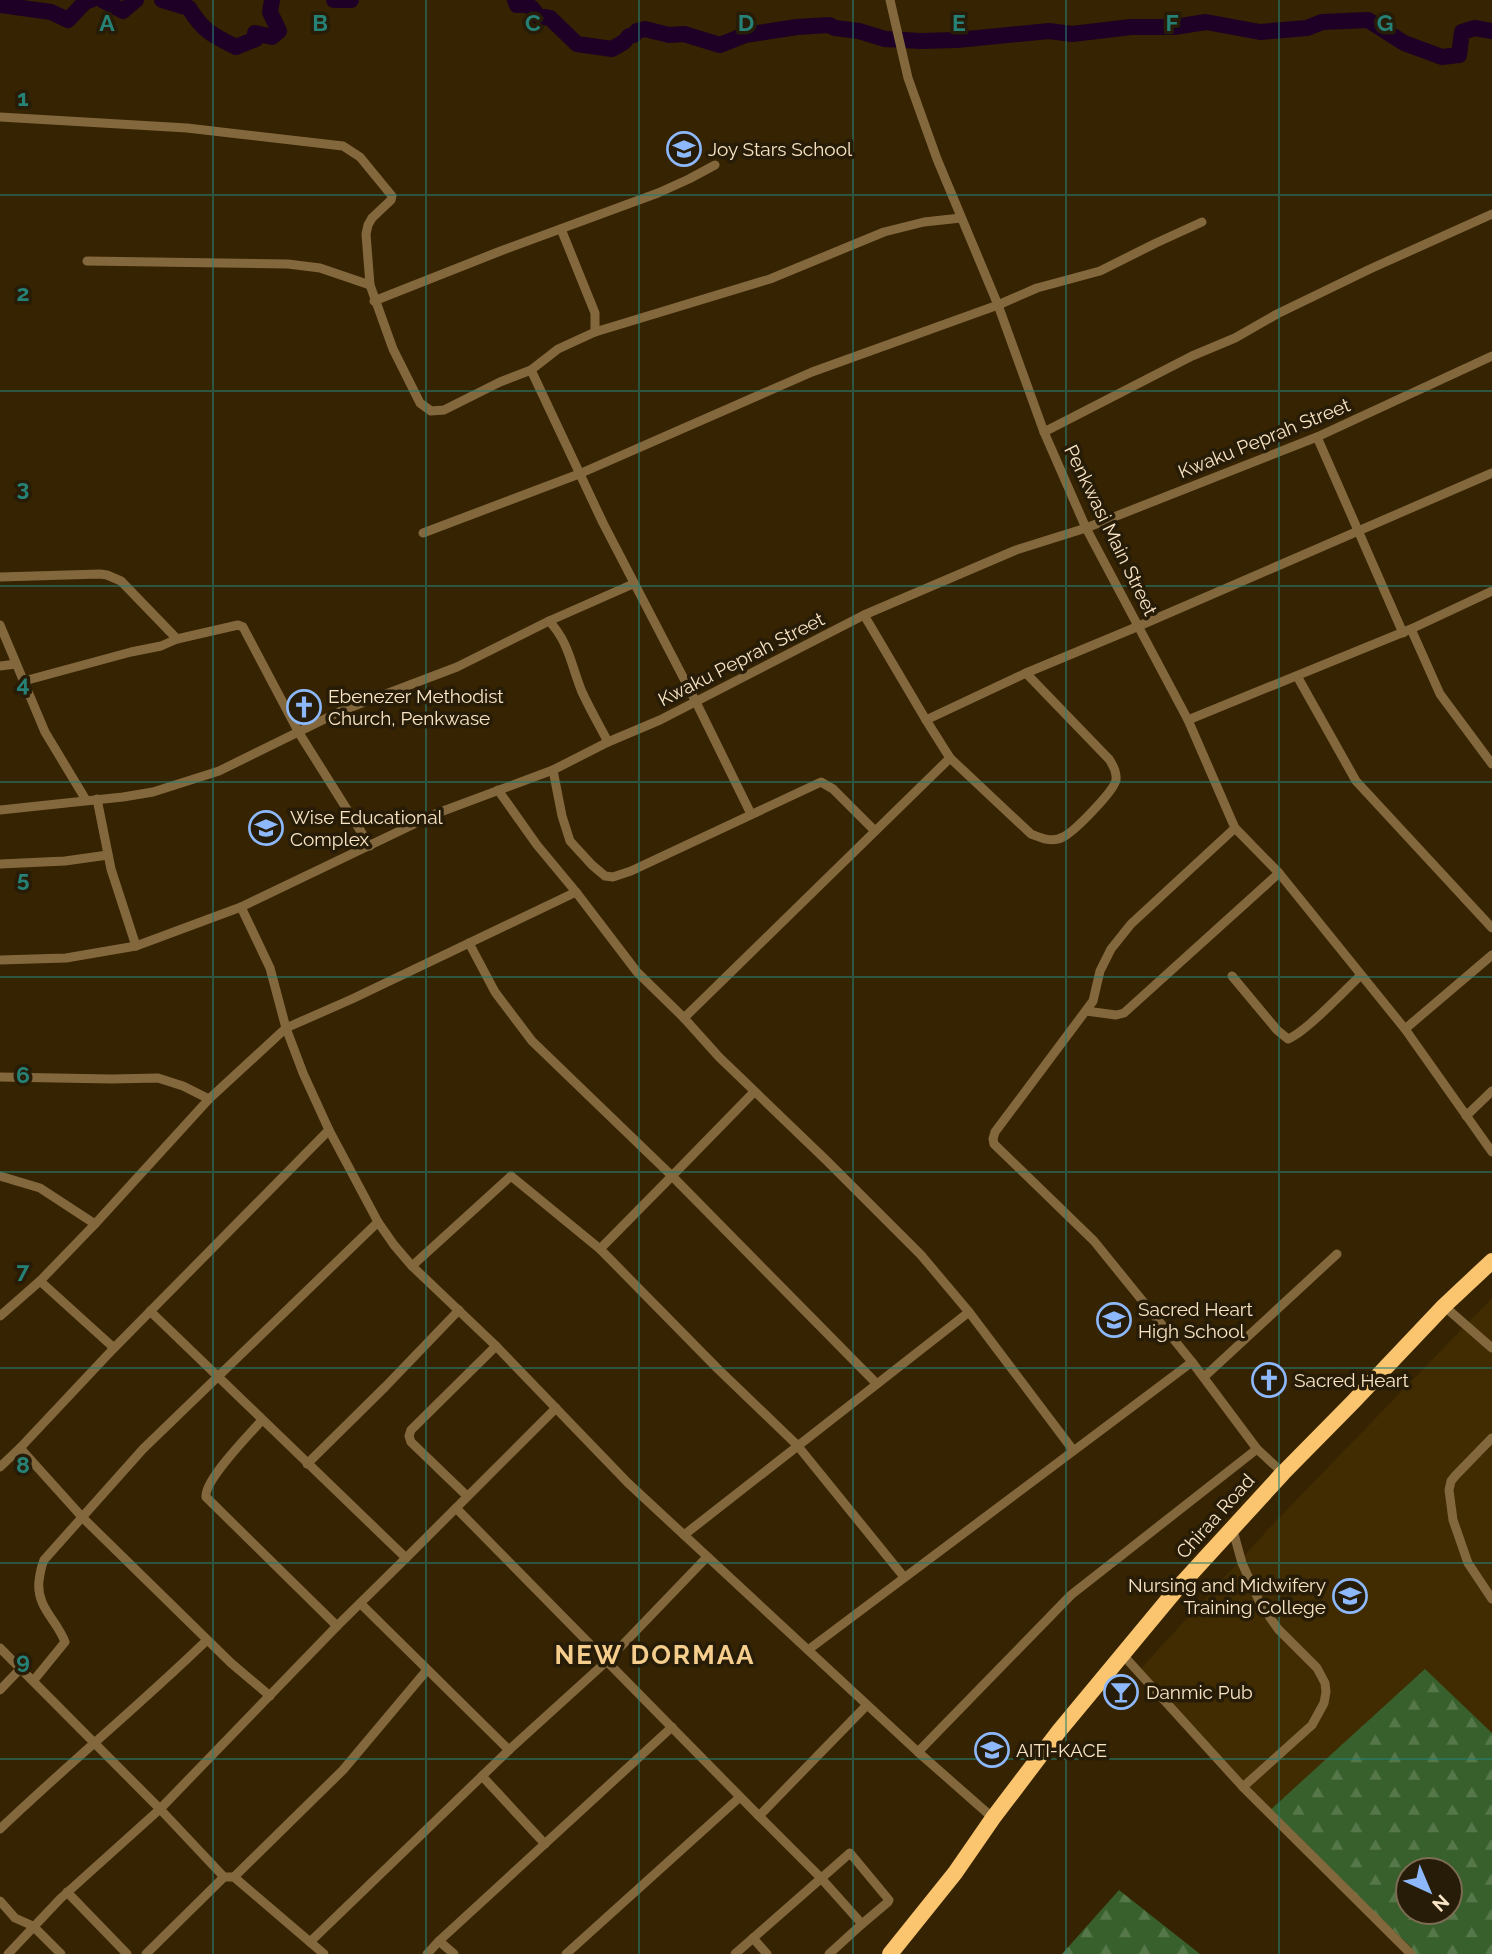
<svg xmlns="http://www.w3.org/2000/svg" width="1492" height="1954" font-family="Raleway,sans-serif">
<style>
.built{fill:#412c02}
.forest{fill:url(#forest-firs);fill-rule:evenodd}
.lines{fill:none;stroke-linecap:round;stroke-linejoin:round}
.river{stroke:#1e0027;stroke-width:16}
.street{stroke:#83683e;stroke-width:9}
.highway{stroke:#fac56e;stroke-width:16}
.grid{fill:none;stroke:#268177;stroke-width:2;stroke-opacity:0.55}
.labels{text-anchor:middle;stroke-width:7;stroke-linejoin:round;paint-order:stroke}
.poi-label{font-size:19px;fill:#f9e5c6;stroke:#271c07;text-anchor:start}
.street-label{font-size:19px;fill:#f9e5c6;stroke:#271c07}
.district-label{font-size:26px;font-weight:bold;letter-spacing:2px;fill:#f5cd8c;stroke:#271c07}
.grid-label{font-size:23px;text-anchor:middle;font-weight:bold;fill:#268177;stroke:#271c07;stroke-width:7;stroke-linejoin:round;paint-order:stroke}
</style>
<defs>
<pattern id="forest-firs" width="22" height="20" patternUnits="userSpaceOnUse" patternTransform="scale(1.75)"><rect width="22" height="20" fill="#38602c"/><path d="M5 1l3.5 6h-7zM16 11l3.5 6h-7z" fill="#567749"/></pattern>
</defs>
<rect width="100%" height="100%" fill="#362301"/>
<!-- built -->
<path class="built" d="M1492,1298V1733L1425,1670L1268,1812L1135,1675L1275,1522Z"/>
<!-- forest -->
<g class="forest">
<path d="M1425,1669L1492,1733V1954H1405L1412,1948L1268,1812ZM1408,1870H1450V1912H1408Z"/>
<path d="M1119,1890L1200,1954H1062Z"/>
</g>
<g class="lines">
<!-- river -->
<g class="river">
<path d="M102,0L123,11L136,0"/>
<path d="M162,0L189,8C203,31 212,35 236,47L256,39L255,33L272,37L279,31L270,12L272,0"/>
<path d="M334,0H351"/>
<path d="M515,0L517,5C528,4 533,6 537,16L550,18L577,44L612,49L624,42L629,36L634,35L637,31L645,29L669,35L684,34L720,45L745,35L797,27L829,25L835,28L859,31L885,39L920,41L957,40L1049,31L1072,34L1131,27H1174L1206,22L1260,32L1307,28L1322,22L1368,20L1404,43L1442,57L1459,55L1462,32L1475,28L1492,31"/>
<path d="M0,5L51,12L68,20L85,2L91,0"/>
</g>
<!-- street -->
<g class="street">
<path d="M890,0L908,78L937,159L998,305L1044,432L1086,528L1188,720L1411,629L1492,591"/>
<path d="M0,117L187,128L343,146L360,157L392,196L391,200L372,218L368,225L366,234L370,285L393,349L420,403L431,411L444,410L500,382L531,370"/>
<path d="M561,229L595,313V332"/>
<path d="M87,261L288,264L320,268L370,285"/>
<path d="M374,301L498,252L658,193L689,179L715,165"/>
<path d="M1044,432L1192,356L1235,338L1277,314L1370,269L1492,214"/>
<path d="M1317,437L1403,633"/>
<path d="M423,533L579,474L812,372L998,305L1037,288L1100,271L1156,243L1202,222"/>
<path d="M0,577L100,574L107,575L121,581L177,639"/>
<path d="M864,615L926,720L1026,673L1139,626L1492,473"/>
<path d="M549,621C569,642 571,665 582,692C590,709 599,725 608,742"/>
<path d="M0,625L45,732L86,800"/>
<path d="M1411,629L1440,694L1492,764"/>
<path d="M0,666L16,664"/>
<path d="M1297,676L1356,781L1492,928"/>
<path d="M24,681L131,652L161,646L177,639L238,625L243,627L299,733L370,846"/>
<path d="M1188,720L1235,828L1279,873L1405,1029L1492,1152"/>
<path d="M950,758L1031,834C1041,838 1052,843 1063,837C1074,832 1114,791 1116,780C1117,772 1113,765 1109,759L1026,673"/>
<path d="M553,770L562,816L570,841L592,865L605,876L613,877L631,871L821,782L833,789L875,831"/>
<path d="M498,790L537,845L576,892L637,972L684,1018L719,1057L827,1161L921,1255L969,1312L1073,1450"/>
<path d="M97,799L111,869L136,946"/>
<path d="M0,810L123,797L153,792L219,771L341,711L457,667L549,621L633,584"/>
<path d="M751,814L696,702L603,523L531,370L558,349L595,332L770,279L884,232L924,222L961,218"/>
<path d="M1235,828L1131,924L1111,949L1100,971L1093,1001L995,1132L993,1139L994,1144L1094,1241L1192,1362L1257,1449L1283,1473"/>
<path d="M0,864L65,861L108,855"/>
<path d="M241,907L270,968L286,1028L303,1073L329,1130L378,1222L394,1245L412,1266L496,1346L628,1483L918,1752L993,1818"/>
<path d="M469,943L495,992L532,1041L672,1176L754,1092"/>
<path d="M0,960L66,958L136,946L241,907L435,814L553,770L608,742L660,720L864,615L1016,550L1086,528L1317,437L1492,356"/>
<path d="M1232,976L1277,1030L1288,1039C1306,1032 1345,990 1361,975"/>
<path d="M1086,1011L1116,1015L1124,1013L1279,873"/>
<path d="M684,1018L950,758L926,720"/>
<path d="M1405,1029L1492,955"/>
<path d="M0,1077L112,1079L158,1078L183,1086L209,1099"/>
<path d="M1466,1116L1492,1091"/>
<path d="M329,1130L114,1348L40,1281L95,1224L209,1099L286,1028L352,999L576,892"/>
<path d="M0,1176L40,1188L95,1224"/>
<path d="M412,1266L511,1176L600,1249"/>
<path d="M1444,1306L1492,1348"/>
<path d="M150,1311L406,1558L556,1408"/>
<path d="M0,1316L40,1281"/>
<path d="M114,1348L20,1448L83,1518L231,1663L270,1696"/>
<path d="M1204,1377L1337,1254"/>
<path d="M876,1383L672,1176L600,1249L718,1369L797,1445L904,1577"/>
<path d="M262,1420C249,1435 204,1480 206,1497L337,1626"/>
<path d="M1492,1438L1456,1475L1451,1481L1449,1490L1453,1520L1468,1563L1492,1599"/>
<path d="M307,1464L386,1386L459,1310"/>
<path d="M0,1467L20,1448"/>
<path d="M467,1496L411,1442L409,1436L411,1430L496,1346"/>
<path d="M456,1508L759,1816L867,1705"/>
<path d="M1232,1527L1242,1563L1260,1603L1278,1629L1317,1668L1325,1683L1326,1692L1324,1703L1312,1725L1243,1787"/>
<path d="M684,1535L969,1312"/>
<path d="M361,1604L509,1750"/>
<path d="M0,1648L160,1809L60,1899L8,1954"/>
<path d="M808,1650L1192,1362"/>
<path d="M1123,1655L1243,1787L1411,1954"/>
<path d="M34,1680L65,1642C57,1620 36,1607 39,1581C40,1573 41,1567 44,1560L143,1449L378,1222"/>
<path d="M0,1690L21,1668"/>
<path d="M918,1752L1071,1595L1257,1449"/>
<path d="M482,1776L545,1844"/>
<path d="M759,1816L820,1877L862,1924L829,1954"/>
<path d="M0,1829C68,1764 140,1705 207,1640"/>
<path d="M234,1877L343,1770L427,1670"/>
<path d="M67,1892L127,1954"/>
<path d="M0,1901L15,1918L33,1926L61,1954"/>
<path d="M753,1938L767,1954"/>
<path d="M310,1942L234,1877H224L160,1809L337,1626L406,1558"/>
<path d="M146,1954L224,1877"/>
<path d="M324,1954L310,1942L509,1750L607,1661L707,1557"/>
<path d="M427,1954L439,1941"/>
<path d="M454,1954L439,1941L672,1727"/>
<path d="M566,1954L740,1797"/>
<path d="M735,1954L850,1853L889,1900L888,1902L862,1924"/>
</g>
<!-- highway -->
<path class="highway" d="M890,1954L955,1873L993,1818L1059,1731L1176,1590L1283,1473L1353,1402L1444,1306L1492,1261"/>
</g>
<!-- grid -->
<path class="grid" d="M213,0V1954M426,0V1954M639,0V1954M853,0V1954M1066,0V1954M1279,0V1954M0,195H1492M0,391H1492M0,586H1492M0,782H1492M0,977H1492M0,1172H1492M0,1368H1492M0,1563H1492M0,1759H1492"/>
<!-- icons -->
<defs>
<g id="school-ring" transform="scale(1.75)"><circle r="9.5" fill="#271c07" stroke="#8db9fc" stroke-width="1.5"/><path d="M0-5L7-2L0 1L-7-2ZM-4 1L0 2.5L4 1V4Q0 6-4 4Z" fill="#8db9fc"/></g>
<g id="church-ring" transform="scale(1.75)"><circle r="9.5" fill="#271c07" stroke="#8db9fc" stroke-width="1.5"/><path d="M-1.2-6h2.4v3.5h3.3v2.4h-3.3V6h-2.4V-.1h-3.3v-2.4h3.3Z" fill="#8db9fc"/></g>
<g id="bar-ring" transform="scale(1.75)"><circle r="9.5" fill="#271c07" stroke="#8db9fc" stroke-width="1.5"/><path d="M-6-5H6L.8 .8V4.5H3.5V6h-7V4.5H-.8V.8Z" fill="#8db9fc"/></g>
</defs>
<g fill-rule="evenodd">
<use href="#school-ring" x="684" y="149"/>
<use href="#church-ring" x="304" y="707"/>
<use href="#school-ring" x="266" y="828"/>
<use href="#school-ring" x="1114" y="1320"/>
<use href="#church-ring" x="1269" y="1380"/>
<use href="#school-ring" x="1350" y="1596"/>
<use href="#bar-ring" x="1121" y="1692"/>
<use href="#school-ring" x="992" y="1750"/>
</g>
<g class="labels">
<!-- poi labels -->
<g class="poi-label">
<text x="708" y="156">Joy Stars School</text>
<text x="328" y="703">Ebenezer Methodist<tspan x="328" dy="22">Church, Penkwase</tspan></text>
<text x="290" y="824">Wise Educational<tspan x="290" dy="22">Complex</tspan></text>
<text x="1138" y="1316">Sacred Heart<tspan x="1138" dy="22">High School</tspan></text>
<text x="1294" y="1387">Sacred Heart</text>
<text x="1326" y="1592" text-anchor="end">Nursing and Midwifery<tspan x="1326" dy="22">Training College</tspan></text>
<text x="1146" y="1699">Danmic Pub</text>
<text x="1016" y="1757">AITI-KACE</text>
</g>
<!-- street labels -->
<g class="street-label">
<text transform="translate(1264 438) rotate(-22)" y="7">Kwaku Peprah Street</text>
<text transform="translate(1111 530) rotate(64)" y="7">Penkwasi Main Street</text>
<text transform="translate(741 659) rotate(-27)" y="7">Kwaku Peprah Street</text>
<text transform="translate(1215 1516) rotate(-48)" y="7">Chiraa Road</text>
</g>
<!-- district labels -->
<g class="district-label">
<text x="655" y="1664">NEW DORMAA</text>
</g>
</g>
<g class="grid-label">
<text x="107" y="31">A</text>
<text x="320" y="31">B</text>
<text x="533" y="31">C</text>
<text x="746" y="31">D</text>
<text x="959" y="31">E</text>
<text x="1172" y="31">F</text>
<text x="1385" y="31">G</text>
<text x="23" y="106">1</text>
<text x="23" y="301">2</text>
<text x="23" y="496">3</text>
<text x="23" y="692">4</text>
<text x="23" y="887">5</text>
<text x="23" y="1083">6</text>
<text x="23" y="1278">7</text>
<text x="23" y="1473">8</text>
<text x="23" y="1669">9</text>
</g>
<!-- north arrow -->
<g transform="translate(1429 1891) rotate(136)"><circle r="33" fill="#271c07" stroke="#7b6c53" stroke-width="2"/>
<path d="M0-5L12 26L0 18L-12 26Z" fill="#8db9fc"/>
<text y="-10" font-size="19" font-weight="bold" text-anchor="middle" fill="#f9e5c6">N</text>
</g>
</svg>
